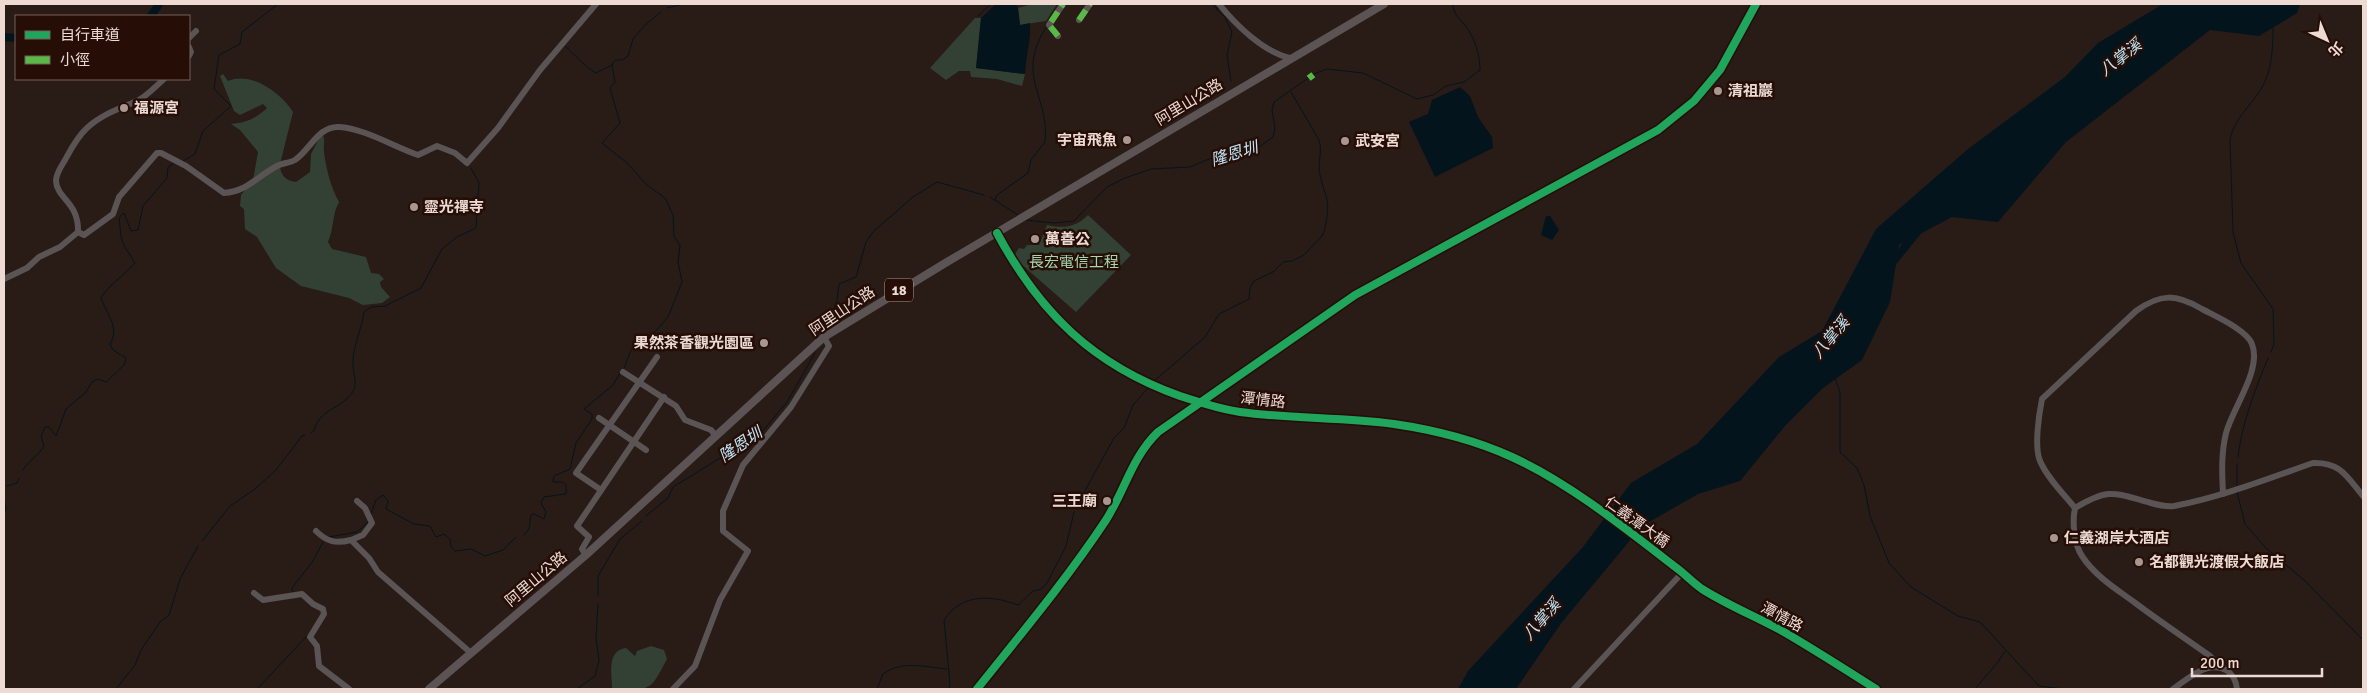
<svg xmlns="http://www.w3.org/2000/svg" width="2367" height="693" font-family="Signika,'Noto Sans TC',sans-serif">
<style>
.green{fill:#334134}
.water{fill:#04141d}
.lines{fill:none;stroke-linecap:round;stroke-linejoin:round}
.stream{stroke:#04141d;stroke-width:1}
.river{stroke:#04141d;stroke-width:8}
.minor{stroke:#5a5455;stroke-width:6}
.major{stroke:#5c5454;stroke-width:8}
.quiet{stroke:#58b947;stroke-width:6;stroke-dasharray:12 6;stroke-linecap:butt}
.cycleway-casing{stroke:#260e06;stroke-width:11}
.cycleway{stroke:#20a55d;stroke-width:8}
.poi-dot{fill:#a89791;stroke:#260e06;stroke-width:2}
.labels{text-anchor:middle;stroke-width:5;stroke-linejoin:round;paint-order:stroke}
.shield{fill:#260e06;stroke:#b19d96;stroke-width:1}
.shield-label{font-size:14px;font-weight:bold;fill:#ecdad3}
.poi-label{font-size:15px;font-weight:bold;fill:#ecdad3;stroke:#260e06;text-anchor:start}
.street-label{font-size:15px;fill:#ecdad3;stroke:#260e06}
.park-label{font-size:15px;fill:#a4d7b0;stroke:#260e06}
.water-label{font-size:16px;font-style:italic;fill:#c0e5f7;stroke:#260e06}
</style>
<rect width="100%" height="100%" fill="#291b16"/>
<!-- green -->
<g class="green">
<path d="M1032,4H1057L1046,21L1020,25L1018,8Z"/>
<path d="M975,18H981L976,68L1025,74L1022,86L997,79L971,77L970,71H959L946,80L930,68Z"/>
<path d="M223,74L228,81C251,71 281,93 293,112L280,164C280,174 285,181 296,182L310,172L311,154L322,133C326,141 323,145 324,152C326,169 331,188 339,202C332,214 334,229 328,242L332,249L366,257L371,273L379,274L384,279L380,282L381,287L390,297L382,303L363,305L349,298L301,286L276,268L257,237L245,229L244,209L240,206L241,195L253,180L258,152L240,130L231,124C247,123 256,118 267,108L263,104L240,115L234,111L220,76Z"/>
<path d="M1088,215L1131,255L1076,312L1013,257L1019,248L1024,249L1027,245H1039L1047,225C1064,229 1076,227 1088,215Z"/>
<path d="M651,646L664,650L667,659C649,693 652,689 612,689C612,673 606,651 626,648L635,656L637,651Z"/>
</g>
<!-- water -->
<g class="water">
<path d="M996,4H1016L1018,8L1020,25L1030,23C1031,41 1026,56 1025,74L976,68L981,18Z"/>
<path d="M2163,4H2300L2297,13L2259,36L2210,30L2066,142L1998,222L1952,217L1899,245L1890,302L1862,360L1823,388L1785,426L1740,481L1698,494L1642,526L1562,622L1516,689H1458L1468,671L1583,547L1631,483L1697,444L1779,357L1822,331L1876,229L1968,149L2065,77L2098,43Z"/>
<path d="M1460,87L1470,96L1478,117L1492,137L1493,148L1435,177L1409,122L1428,114L1432,100Z"/>
<path d="M1546,216H1550L1559,230L1552,240L1541,235Z"/>
</g>
<g class="lines">
<!-- stream -->
<g class="stream">
<path d="M1213,4L1216,8"/>
<path d="M1224,4H1227"/>
<path d="M1219,7L1216,9L1225,17L1232,32L1227,55L1231,81"/>
<path d="M667,8L684,4"/>
<path d="M978,16L991,4"/>
<path d="M565,46L587,67L596,73L612,65"/>
<path d="M1291,92L1319,140C1323,152 1317,163 1320,175C1326,201 1331,198 1325,228"/>
<path d="M183,161L195,154L203,131L231,106L214,89L219,55L240,44L242,32L278,4"/>
<path d="M990,197L1018,215"/>
<path d="M995,200L997,195L1028,173L1031,160L1045,142C1050,96 1014,76 1047,26"/>
<path d="M1026,220L1054,223L1074,221L1107,187L1125,178L1151,169L1190,167L1228,151L1259,147L1273,137L1275,128L1272,110L1274,102L1314,74L1327,69L1363,73L1417,99L1433,95L1446,86L1464,82L1480,70C1480,57 1476,42 1469,31C1463,20 1453,17 1453,4"/>
<path d="M823,334L837,301L839,284L856,277L866,242L873,232L913,197L937,182L984,195"/>
<path d="M2271,352L2274,344L2273,309L2241,263L2233,232L2230,140C2234,116 2257,102 2266,79C2272,64 2273,45 2273,28"/>
<path d="M624,368C631,354 628,345 646,342L668,317L682,282L678,262L680,246L674,236L673,215L665,198L647,185L627,163L602,143L620,123L610,88L615,82L612,65L615,60H622L628,56L633,39L646,24L661,12"/>
<path d="M1835,378L1840,392V452L1857,468L1864,485L1870,516L1889,563L1911,587L1958,616L1980,622L2039,686L2064,689"/>
<path d="M1153,382L1205,337L1219,314L1249,299L1250,288L1254,281L1273,272L1283,262L1292,261L1304,255L1322,236L1325,229"/>
<path d="M311,433L314,431C319,409 341,409 352,393C359,384 352,372 353,362C353,345 362,329 364,312L371,307L385,306L421,288L442,249L457,237L476,228L479,183L471,168"/>
<path d="M2238,457C2242,423 2255,390 2268,358"/>
<path d="M23,470C29,460 38,456 44,446L41,436L45,427H49L56,436L66,409L86,392L92,382L98,379L106,382L124,365L126,358L113,350L110,344C120,327 107,315 101,298C107,287 125,274 135,263C126,248 121,245 120,227C120,221 117,217 124,213L131,231L138,230L143,206L167,178L168,167L173,164"/>
<path d="M7,486L17,483L19,478"/>
<path d="M2237,488V464"/>
<path d="M2237,492L2245,524L2265,547L2305,581L2363,640"/>
<path d="M4,498L6,509L4,514"/>
<path d="M1076,507L1114,438L1124,428L1133,405L1148,388"/>
<path d="M371,514L376,500L383,495L388,501L386,509L414,524L430,526L436,537L444,534L450,539L451,547L455,551L471,549L485,556L503,550L516,537"/>
<path d="M646,516L668,498L673,487L761,433L787,402L815,353"/>
<path d="M524,535L529,529L531,515L534,514L544,519L546,512L541,503L544,497L566,494V485L563,482H553L554,476L570,469L576,443L592,419V414L584,409L613,385L620,373"/>
<path d="M329,537L357,532L368,522"/>
<path d="M202,541L230,506L255,489L276,470L302,436L305,435"/>
<path d="M293,592L292,588L313,561L323,542"/>
<path d="M598,595V576L620,539L642,521"/>
<path d="M116,689L135,665L141,650L160,622L169,615L180,579L198,546"/>
<path d="M257,689L308,635"/>
<path d="M577,689L595,676L599,661L596,638L598,604"/>
<path d="M877,689L883,674C902,660 925,667 947,669"/>
<path d="M949,689L950,684L944,620C962,593 991,595 1018,605L1033,591L1041,589L1047,583L1066,546L1074,512"/>
<path d="M1975,689L1998,662L2005,651"/>
</g>
<!-- river -->
<g class="river">
<path d="M151,16L159,4"/>
<path d="M4,37L16,38"/>
<path d="M1892,263L1918,231"/>
</g>
<!-- minor -->
<g class="minor">
<path d="M1219,4C1235,24 1263,52 1290,58"/>
<path d="M1079,20L1090,4"/>
<path d="M1058,36L1049,25L1063,4"/>
<path d="M189,38L196,31"/>
<path d="M189,47L191,52L189,56"/>
<path d="M78,232C79,202 57,199 56,181C56,173 61,167 65,160C71,149 77,137 87,128C101,115 120,108 137,101C147,96 156,86 164,79"/>
<path d="M997,233C1040,313 1093,365 1180,396C1199,402 1219,409 1240,412C1291,419 1343,417 1394,424C1435,430 1475,440 1512,457C1569,483 1625,528 1674,566C1684,573 1692,582 1702,589C1729,606 1757,617 1784,632C1815,650 1846,670 1876,689"/>
<path d="M4,279L27,268L39,257L60,247L78,232L84,235L113,214L119,197L157,153H161L186,166L224,193C248,191 256,177 277,166C282,163 290,163 295,160C310,150 318,126 339,127C363,128 395,147 418,155L437,146L455,153L467,163L498,128L540,70L596,4"/>
<path d="M623,372L676,406L685,420L711,430L716,436"/>
<path d="M599,418L646,450"/>
<path d="M601,490L576,473L657,357"/>
<path d="M357,501L365,508L372,523L363,535L351,540L369,558L378,572L471,653"/>
<path d="M2075,508C2063,493 2048,479 2040,461C2034,447 2039,414 2042,399L2136,311C2161,293 2176,294 2202,309C2215,316 2247,330 2252,344C2262,370 2233,407 2226,433C2221,454 2222,473 2223,494"/>
<path d="M316,531C327,542 336,544 351,540"/>
<path d="M586,555L582,549L589,537L577,526L664,397"/>
<path d="M254,593L263,600L302,594L313,604L323,609L324,614L310,637L317,646L319,666L349,689"/>
<path d="M2219,666L2210,656C2185,638 2159,621 2134,602C2116,589 2095,576 2082,556C2074,544 2072,522 2075,508C2110,487 2114,493 2151,503C2158,505 2166,507 2174,506C2221,497 2267,479 2313,463C2341,462 2347,477 2363,496"/>
<path d="M673,689L695,666L720,600L748,551L723,531V511L743,465L791,407L829,346L824,337"/>
<path d="M977,689C1021,634 1067,579 1106,520C1125,490 1132,457 1158,432L1355,295L1658,130L1694,101L1720,70L1756,4"/>
<path d="M1574,689L1682,573"/>
<path d="M2173,689C2188,679 2207,660 2226,670C2233,674 2236,681 2237,689"/>
</g>
<!-- major -->
<path class="major" d="M429,689L586,555L824,337L947,262L1384,4"/>
<!-- quiet -->
<g class="quiet">
<path d="M1079,20L1090,4"/>
<path d="M1058,36L1049,25L1063,4"/>
<path d="M1309,74L1313,79"/>
</g>
<!-- cycleway casing -->
<g class="cycleway-casing">
<g id="cycleway">
<path d="M997,233C1040,313 1093,365 1180,396C1199,402 1219,409 1240,412C1291,419 1343,417 1394,424C1435,430 1475,440 1512,457C1569,483 1625,528 1674,566C1684,573 1692,582 1702,589C1729,606 1757,617 1784,632C1815,650 1846,670 1876,689"/>
<path d="M977,689C1021,634 1067,579 1106,520C1125,490 1132,457 1158,432L1355,295L1658,130L1694,101L1720,70L1756,4"/>
</g>
</g>
<!-- cycleway -->
<use href="#cycleway" class="cycleway"/>
</g>
<!-- markers -->
<g class="poi-dot">
<circle cx="1718" cy="91" r="5"/>
<circle cx="124" cy="108" r="5"/>
<circle cx="1127" cy="140" r="5"/>
<circle cx="1345" cy="141" r="5"/>
<circle cx="414" cy="207" r="5"/>
<circle cx="1035" cy="239" r="5"/>
<circle cx="764" cy="343" r="5"/>
<circle cx="1107" cy="501" r="5"/>
<circle cx="2054" cy="538" r="5"/>
<circle cx="2139" cy="562" r="5"/>
</g>
<g class="labels">
<!-- shield labels -->
<rect class="shield" x="885" y="278.5" width="28" height="23" rx="4"/>
<g class="shield-label">
<text x="899" y="295">18</text>
</g>
<!-- poi labels -->
<g class="poi-label">
<text x="1728" y="96">清祖巖</text>
<text x="134" y="113">福源宮</text>
<text x="1117" y="145" text-anchor="end">宇宙飛魚</text>
<text x="1355" y="146">武安宮</text>
<text x="424" y="212">靈光禪寺</text>
<text x="1045" y="244">萬善公</text>
<text x="754" y="348" text-anchor="end">果然茶香觀光園區</text>
<text x="1097" y="506" text-anchor="end">三王廟</text>
<text x="2064" y="543">仁義湖岸大酒店</text>
<text x="2149" y="567">名都觀光渡假大飯店</text>
</g>
<!-- street labels -->
<g class="street-label">
<text transform="translate(1189 102) rotate(-31)" y="5">阿里山公路</text>
<text transform="translate(842 311) rotate(-34)" y="5">阿里山公路</text>
<text transform="translate(1263 400) rotate(6)" y="5">潭情路</text>
<text transform="translate(1637 522) rotate(36)" y="5">仁義潭大橋</text>
<text transform="translate(536 579) rotate(-40)" y="5">阿里山公路</text>
<text transform="translate(1782 617) rotate(28)" y="5">潭情路</text>
</g>
<!-- park labels -->
<g class="park-label">
<text x="1074" y="267">長宏電信工程</text>
</g>
<!-- water labels -->
<g class="water-label">
<text transform="translate(2120 57) rotate(-38)" y="6">八掌溪</text>
<text transform="translate(1234 153) rotate(-17)" y="6">隆恩圳</text>
<text transform="translate(1830 337) rotate(-50)" y="6">八掌溪</text>
<text transform="translate(740 444) rotate(-34)" y="6">隆恩圳</text>
<text transform="translate(1541 619) rotate(-49)" y="6">八掌溪</text>
</g>
</g>
<!-- border -->
<rect width="2367" height="693" fill="none" stroke="#ecdad3" stroke-width="10"/>
<!-- legend -->
<rect x="15" y="15" width="175" height="65" fill="#260e06" stroke="#756058"/>
<rect x="25" y="31" width="25" height="8" fill="#20a55d" stroke="#756058"/>
<text x="60" y="40" font-size="15" fill="#ecdad3">自行車道</text>
<rect x="25" y="56" width="25" height="8" fill="#58b947" stroke="#756058"/>
<text x="60" y="65" font-size="15" fill="#ecdad3">小徑</text>
<!-- north arrow -->
<g transform="translate(2327 40) rotate(136)" stroke="#260e06" stroke-width="4" paint-order="stroke">
<path d="M0-4L9 19L0 12L-9 19Z" fill="#ecdad3"/>
<text y="-8" font-size="14" font-weight="bold" text-anchor="middle" fill="#ecdad3">北</text>
</g>
<!-- scale -->
<path d="M2192 668v8h130v-8" fill="none" stroke="#ecdad3" stroke-width="2.5"/>
<text x="2200" y="668" font-size="15" fill="#ecdad3" stroke="#260e06" stroke-width="4" paint-order="stroke">200 m</text>
</svg>
